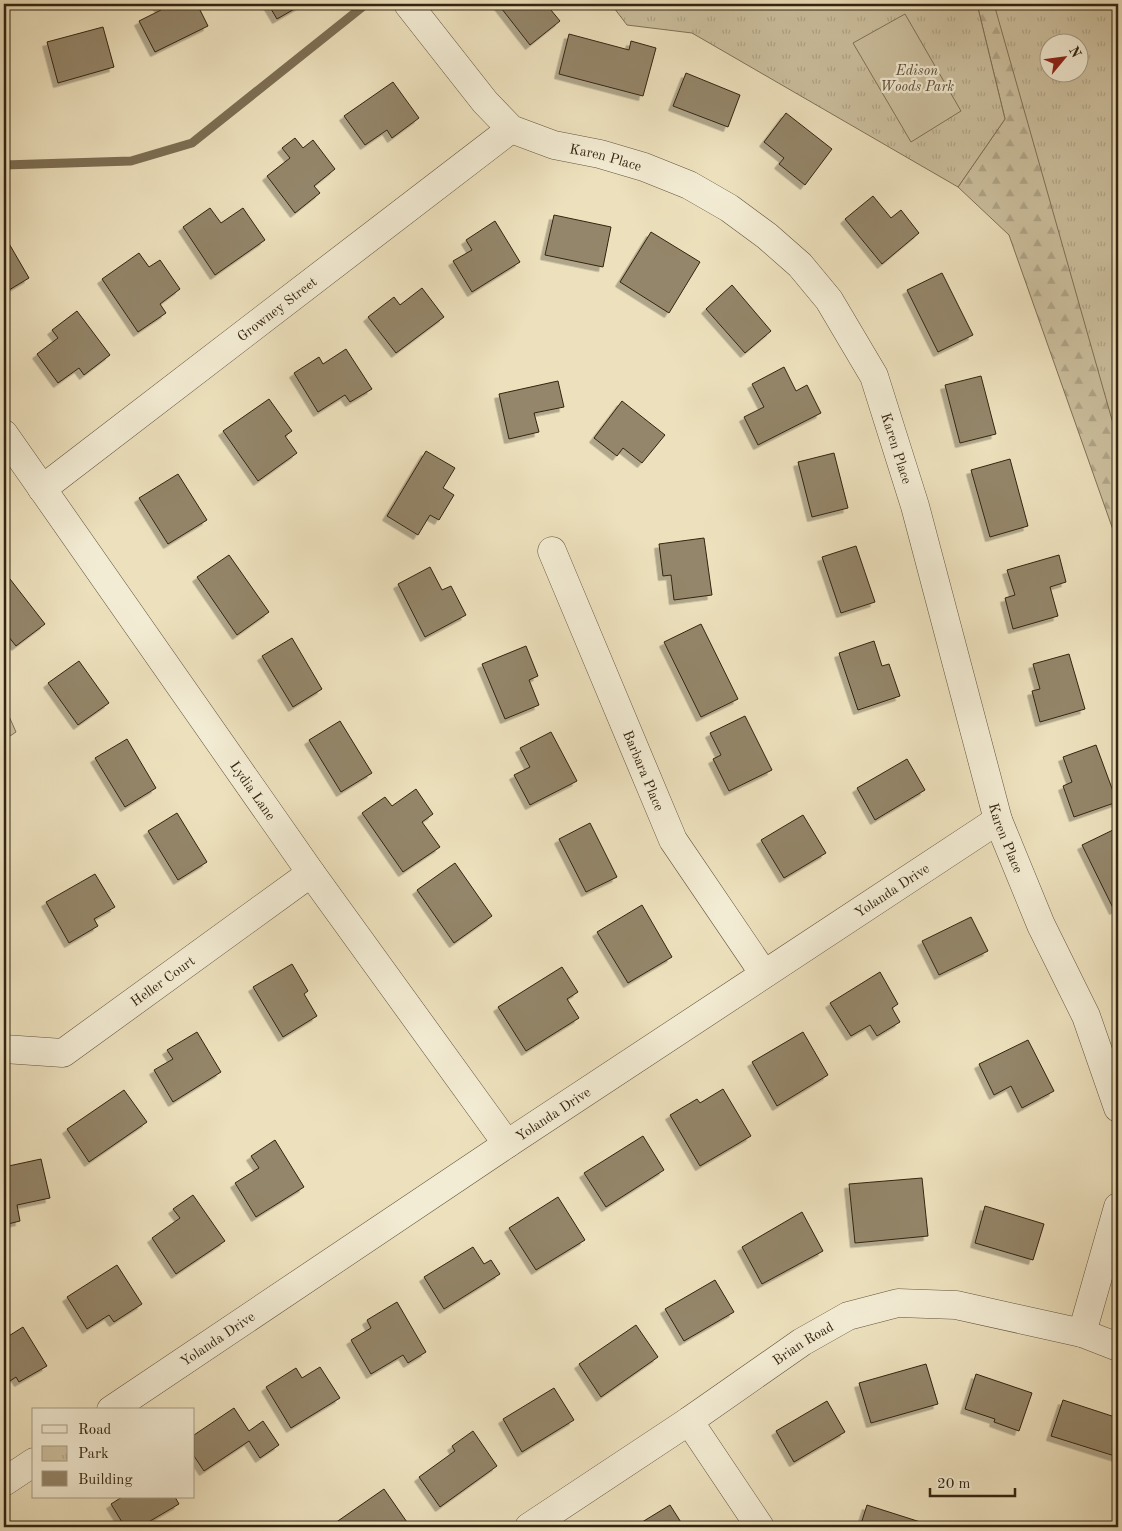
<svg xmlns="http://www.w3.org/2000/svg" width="1122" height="1531" font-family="'Old Standard TT',serif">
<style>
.forest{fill:url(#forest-firs);stroke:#807258;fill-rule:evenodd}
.park{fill:url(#park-tufts);stroke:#807258;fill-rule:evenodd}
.garden{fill:#cdc1a0;stroke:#807258}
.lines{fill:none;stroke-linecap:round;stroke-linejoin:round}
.stream{stroke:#7d6f54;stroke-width:9}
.building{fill:#94866a;stroke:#332410;filter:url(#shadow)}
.street-casing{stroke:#62533b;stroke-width:29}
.street{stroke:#f3ecd4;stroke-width:28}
.labels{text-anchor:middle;stroke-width:4.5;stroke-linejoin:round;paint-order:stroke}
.park-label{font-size:14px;font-style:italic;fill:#5a4b34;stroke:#f3ecd4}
.street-label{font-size:14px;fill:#332410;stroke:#f3ecd4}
</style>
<defs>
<pattern id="forest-firs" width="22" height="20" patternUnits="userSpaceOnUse" patternTransform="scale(1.25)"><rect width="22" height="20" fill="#cdc1a0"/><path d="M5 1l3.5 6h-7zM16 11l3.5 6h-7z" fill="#b0a689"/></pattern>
<pattern id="park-tufts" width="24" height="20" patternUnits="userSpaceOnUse" patternTransform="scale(1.25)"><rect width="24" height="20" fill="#cdc1a0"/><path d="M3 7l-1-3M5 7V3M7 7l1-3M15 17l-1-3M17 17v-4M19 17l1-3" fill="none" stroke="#b0a689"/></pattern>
<filter id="shadow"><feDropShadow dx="-4.5" dy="4.5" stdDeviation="0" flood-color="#0004"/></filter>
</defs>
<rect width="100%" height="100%" fill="#ede1bd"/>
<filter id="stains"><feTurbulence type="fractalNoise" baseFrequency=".004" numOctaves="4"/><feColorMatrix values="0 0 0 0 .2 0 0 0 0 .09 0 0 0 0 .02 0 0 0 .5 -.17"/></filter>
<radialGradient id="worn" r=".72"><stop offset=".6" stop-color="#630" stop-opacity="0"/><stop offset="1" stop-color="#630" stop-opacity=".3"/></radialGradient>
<!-- forest -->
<g class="forest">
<path d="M977,4H1118V544L1009,235L958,187L1005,119ZM1050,42H1080V72H1050Z"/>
<path d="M4,705L16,732L4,740Z"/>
</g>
<!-- park -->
<g class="park">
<path d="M611,4H977L1005,119L958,187L692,33L627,25Z"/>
<path d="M994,4H1118V441ZM1050,42H1080V72H1050Z"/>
</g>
<!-- garden -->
<path class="garden" d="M905,14L961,111L911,142L853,43Z"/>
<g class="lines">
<!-- stream -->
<path class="stream" d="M4,165L131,161L192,143L366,4"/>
</g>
<!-- building -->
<g class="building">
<path d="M157,4H197L208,26L155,52L139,21L161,10Z"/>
<path d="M268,4H303L277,19Z"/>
<path d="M498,4H546L560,21L530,45Z"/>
<path d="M103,27L114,67L58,83L47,42Z"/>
<path d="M569,34L629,50L631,41L656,48L643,96L559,74Z"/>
<path d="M686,73L740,95L728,127L673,106Z"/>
<path d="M393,82L419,118L392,138L387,130L365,145L344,116Z"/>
<path d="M786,113L832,149L805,185L779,164L784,158L764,142Z"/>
<path d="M295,138L303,148L313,140L335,169L314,186L320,193L295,213L267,176L290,158L282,148Z"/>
<path d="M873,196L891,218L901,210L919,233L882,264L845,219Z"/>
<path d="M210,208L221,223L243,208L265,240L215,275L183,227Z"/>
<path d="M554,215L611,227L603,267L545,255Z"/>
<path d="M495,221L520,262L472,292L453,261L472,250L466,240Z"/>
<path d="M651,232L700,262L669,313L620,282Z"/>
<path d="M4,235L29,278L4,293Z"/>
<path d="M139,253L149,267L160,260L180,289L160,304L166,313L138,332L102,279Z"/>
<path d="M942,273L973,335L938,352L907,290Z"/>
<path d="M732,285L771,331L745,353L706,309Z"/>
<path d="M422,288L444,317L396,353L368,317L394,297L400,305Z"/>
<path d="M77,311L110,355L84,375L79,368L58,383L37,354L58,338L52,330Z"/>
<path d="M346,349L372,389L350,402L345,395L318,412L294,373L319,357L323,364Z"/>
<path d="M784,367L796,391L807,385L821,413L758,445L744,417L764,407L752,384Z"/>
<path d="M981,376L996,434L960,443L945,385Z"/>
<path d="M558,381L564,407L534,413L539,432L509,439L499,394Z"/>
<path d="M269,399L292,431L285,436L297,453L258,481L223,431Z"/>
<path d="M622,401L665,435L642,463L623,448L617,456L594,438Z"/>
<path d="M426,451L455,468L443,488L454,495L439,520L430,515L418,535L387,516Z"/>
<path d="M834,453L848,508L812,517L798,462Z"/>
<path d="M1010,459L1028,526L990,537L971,470Z"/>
<path d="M178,474L207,520L168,544L139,498Z"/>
<path d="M704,538L712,595L674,600L671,575L663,576L659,544Z"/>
<path d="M856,546L875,602L841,613L822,557Z"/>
<path d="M229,555L269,612L237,635L197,577Z"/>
<path d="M1059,555L1066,582L1050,587L1058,616L1013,629L1005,598L1015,595L1007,570Z"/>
<path d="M430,567L442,590L451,586L466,615L425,637L398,584Z"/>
<path d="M10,579L45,624L16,646L4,631V585Z"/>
<path d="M701,624L738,699L701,717L664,642Z"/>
<path d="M292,638L322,689L293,707L262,656Z"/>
<path d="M874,641L882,666L889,664L900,696L858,710L839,653Z"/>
<path d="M526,646L538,676L529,680L539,705L505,719L482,664Z"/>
<path d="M1069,654L1085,709L1040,722L1032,691L1040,689L1033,664Z"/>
<path d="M79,661L109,703L78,725L48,683Z"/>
<path d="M745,716L772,770L729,791L713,759L721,755L710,733Z"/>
<path d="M340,721L372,773L341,792L309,740Z"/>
<path d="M551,732L577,781L530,805L514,775L530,767L520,748Z"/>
<path d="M127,739L156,788L125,807L95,758Z"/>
<path d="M1096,745L1117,802L1074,817L1063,786L1072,782L1063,757Z"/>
<path d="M907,759L925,790L875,820L857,788Z"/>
<path d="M416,789L433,814L422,822L440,847L403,872L362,813L385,797L392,806Z"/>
<path d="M177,813L207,862L178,880L148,831Z"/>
<path d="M803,815L826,853L784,878L761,840Z"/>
<path d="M590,823L617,877L586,892L559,839Z"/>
<path d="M1115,829L1118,836V908L1114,910L1082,845Z"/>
<path d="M455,863L492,916L454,943L417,890Z"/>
<path d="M95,874L115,907L94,919L98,926L69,943L46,902Z"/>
<path d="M642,905L672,957L628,983L597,932Z"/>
<path d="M971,917L988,951L939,975L922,941Z"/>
<path d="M292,964L308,991L304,994L317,1016L283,1037L253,987Z"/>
<path d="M562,967L578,992L567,999L579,1018L526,1051L498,1007Z"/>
<path d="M880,972L898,1004L892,1008L900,1022L877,1036L870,1025L851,1036L830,1003Z"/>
<path d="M197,1032L221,1072L173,1102L154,1070L173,1059L167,1050Z"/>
<path d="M803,1032L828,1075L777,1106L752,1062Z"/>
<path d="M1028,1040L1054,1091L1022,1108L1011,1086L994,1095L979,1064Z"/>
<path d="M723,1089L751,1136L700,1166L670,1115L697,1099L700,1103Z"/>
<path d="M124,1090L147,1122L89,1162L67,1129Z"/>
<path d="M643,1136L664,1170L606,1207L584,1173Z"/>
<path d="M275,1140L304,1187L256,1217L235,1183L259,1168L251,1156Z"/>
<path d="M41,1159L50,1198L17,1205L20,1221L4,1225V1167Z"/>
<path d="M922,1178L928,1236L855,1243L849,1184Z"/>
<path d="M193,1195L225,1241L176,1274L152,1238L180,1218L173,1209Z"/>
<path d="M558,1197L585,1240L536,1270L509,1228Z"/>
<path d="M985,1206L1044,1224L1033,1260L975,1243Z"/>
<path d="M802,1212L823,1251L762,1284L742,1247Z"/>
<path d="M473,1247L484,1264L491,1260L500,1274L444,1309L424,1277Z"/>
<path d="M117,1265L142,1304L114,1322L109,1315L87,1329L67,1297Z"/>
<path d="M715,1280L734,1312L684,1341L665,1309Z"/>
<path d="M397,1302L426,1352L408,1363L403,1355L371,1374L351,1340L371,1328L367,1320Z"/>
<path d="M636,1325L658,1357L601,1397L579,1364Z"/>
<path d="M23,1327L47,1366L19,1382L16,1377L4,1385V1339Z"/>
<path d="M926,1364L938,1404L871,1423L859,1383Z"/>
<path d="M320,1367L340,1398L291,1428L266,1387L296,1368L302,1378Z"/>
<path d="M976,1374L1032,1393L1019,1431L994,1422L995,1419L965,1409Z"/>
<path d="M554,1388L574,1420L522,1452L503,1419Z"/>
<path d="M1063,1400L1118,1418V1457L1051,1436Z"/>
<path d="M827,1401L845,1432L794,1462L776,1431Z"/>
<path d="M234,1408L249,1431L263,1421L279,1445L260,1458L249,1441L204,1471L194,1456V1435Z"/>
<path d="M473,1431L497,1466L440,1507L419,1477L455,1451L452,1446Z"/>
<path d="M384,1489L409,1525L406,1527H338L335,1523Z"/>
<path d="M122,1497H175L179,1504L140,1527H125L111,1504Z"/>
<path d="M670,1505L684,1527H634Z"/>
<path d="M867,1505L936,1527H860Z"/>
<path d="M79,1522L82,1527H69Z"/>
</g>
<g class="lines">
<!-- street casing -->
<g class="street-casing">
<g id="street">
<path id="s1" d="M408,4L485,102L511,129L554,145L600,154L644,167L689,185L729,208L767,236L800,265L829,300L874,376L915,506L998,820L1041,925L1086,1016L1118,1108"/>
<path id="s2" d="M4,434L311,873L507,1144"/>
<path id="s3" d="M42,489L511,129"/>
<path id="s4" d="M552,551L673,840L764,974"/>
<path id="s5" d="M4,1049L63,1053L311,873"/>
<path d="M1082,1333L1118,1207"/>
<path id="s6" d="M111,1410L507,1144L998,820"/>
<path d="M689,1421L760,1527"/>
<path d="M4,1482L34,1462"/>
<path id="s7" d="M529,1527L689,1421L802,1342L848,1316L898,1303L956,1305L1082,1333L1118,1347"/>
</g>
</g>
<!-- street -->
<use href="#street" class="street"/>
</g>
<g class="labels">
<!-- park labels -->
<g class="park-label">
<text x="917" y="75">Edison<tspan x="917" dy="16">Woods Park</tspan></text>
</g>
<!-- street labels -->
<g class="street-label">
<text dy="5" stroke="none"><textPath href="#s1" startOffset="261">Karen Place</textPath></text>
<text dy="5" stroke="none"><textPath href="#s3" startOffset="296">Growney Street</textPath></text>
<text dy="5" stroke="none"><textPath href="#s1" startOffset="696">Karen Place</textPath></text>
<text dy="5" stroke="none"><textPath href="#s4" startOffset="238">Barbara Place</textPath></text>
<text dy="5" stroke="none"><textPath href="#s2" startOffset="435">Lydia Lane</textPath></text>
<text dy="5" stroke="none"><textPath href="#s1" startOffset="1101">Karen Place</textPath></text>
<text dy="5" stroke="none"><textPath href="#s6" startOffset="938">Yolanda Drive</textPath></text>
<text dy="5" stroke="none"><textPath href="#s5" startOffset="182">Heller Court</textPath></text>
<text dy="5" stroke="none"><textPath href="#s6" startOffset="532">Yolanda Drive</textPath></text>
<text dy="5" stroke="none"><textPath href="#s6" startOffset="128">Yolanda Drive</textPath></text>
<text dy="5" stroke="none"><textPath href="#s7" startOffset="330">Brian Road</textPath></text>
</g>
</g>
<!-- margin -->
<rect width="1122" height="1531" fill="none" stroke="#ede1bd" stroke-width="20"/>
<rect x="5" y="5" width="1112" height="1521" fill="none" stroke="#332410" stroke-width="2.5"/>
<rect x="10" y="10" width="1102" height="1511" fill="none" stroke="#332410"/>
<!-- legend -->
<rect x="32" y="1408" width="162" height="90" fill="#f3ecd4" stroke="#a69c86"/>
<rect x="42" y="1425" width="25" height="8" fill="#f3ecd4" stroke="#a69c86"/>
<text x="78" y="1434" font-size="15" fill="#332410">Road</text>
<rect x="42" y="1446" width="25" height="15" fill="url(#park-tufts)" stroke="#a69c86"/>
<text x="78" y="1458" font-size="15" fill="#332410">Park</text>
<rect x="42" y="1471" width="25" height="15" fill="#94866a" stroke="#a69c86"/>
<text x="78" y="1484" font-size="15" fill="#332410">Building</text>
<!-- north arrow -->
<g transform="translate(1064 58) rotate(61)"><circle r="24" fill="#f3ecd4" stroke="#a69c86"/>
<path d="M0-4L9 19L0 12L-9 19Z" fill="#8f2418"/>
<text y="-8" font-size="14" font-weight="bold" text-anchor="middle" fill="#332410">N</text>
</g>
<!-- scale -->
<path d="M930 1488v8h85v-8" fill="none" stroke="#332410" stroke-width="2.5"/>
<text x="937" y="1488" font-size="15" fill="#332410" stroke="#f3ecd4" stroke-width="4" paint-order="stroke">20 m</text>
<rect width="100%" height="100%" filter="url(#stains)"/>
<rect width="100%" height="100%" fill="url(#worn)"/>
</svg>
